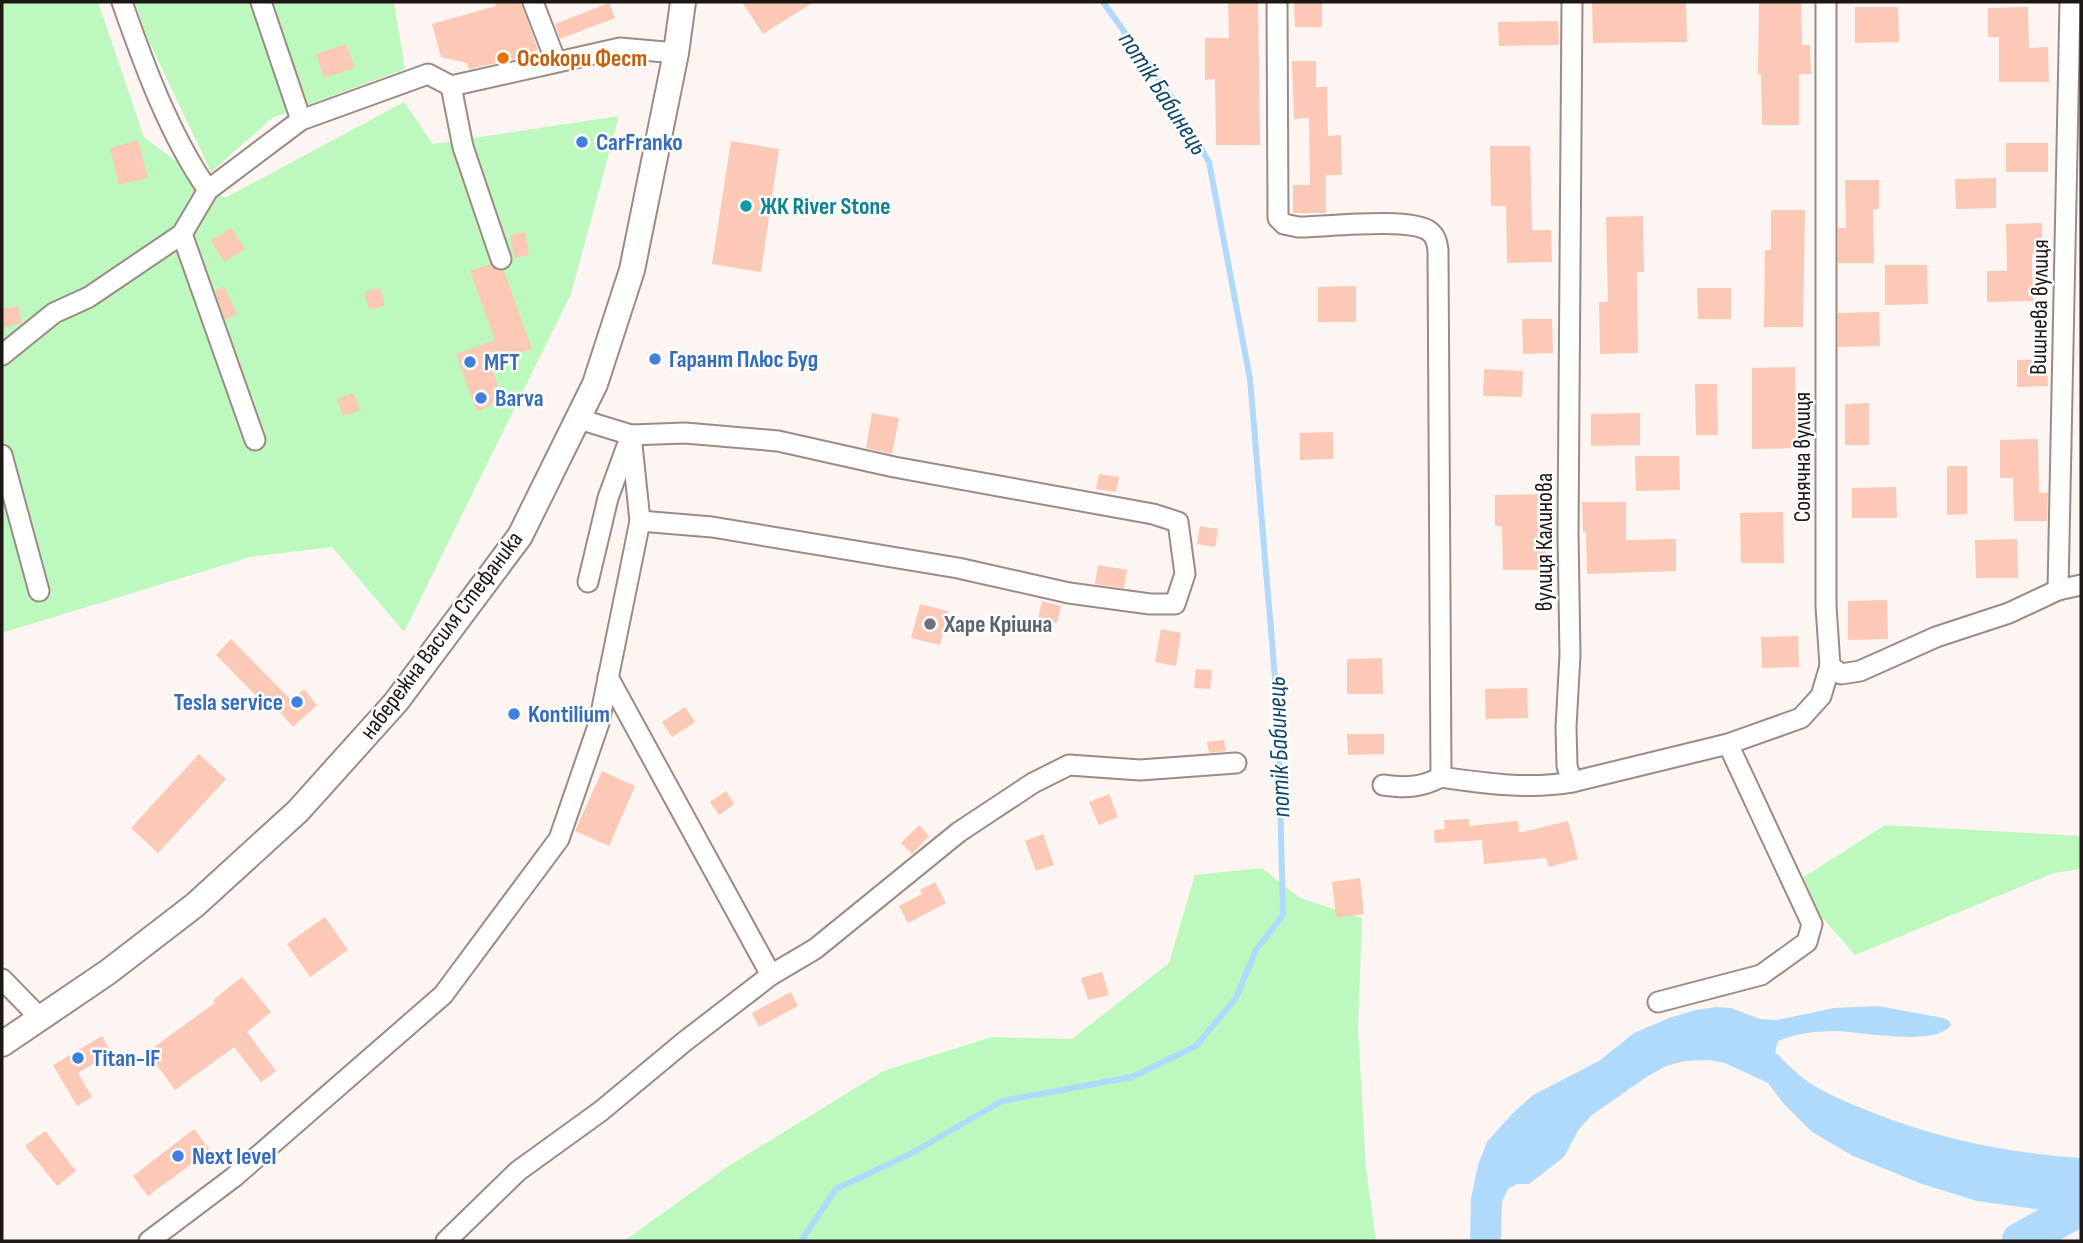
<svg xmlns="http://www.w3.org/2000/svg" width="2083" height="1243" font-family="'Sofia Sans Condensed',sans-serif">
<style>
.green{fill:#bdf8bf}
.water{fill:#b0dafb}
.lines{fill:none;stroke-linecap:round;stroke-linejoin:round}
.stream{stroke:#b0dafb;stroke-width:6}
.river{stroke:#b0dafb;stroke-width:37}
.building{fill:#fbc9b5}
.minor-casing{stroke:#9b8b84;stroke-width:23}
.major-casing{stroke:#9b8b84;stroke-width:28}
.minor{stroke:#fff;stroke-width:19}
.major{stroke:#fff;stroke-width:24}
.food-dot{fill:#e8710a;stroke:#fff;stroke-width:2.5}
.shop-dot{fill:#3f7fe0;stroke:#fff;stroke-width:2.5}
.culture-dot{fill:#0f9aa8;stroke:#fff;stroke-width:2.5}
.worship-dot{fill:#6b7280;stroke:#fff;stroke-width:2.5}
.labels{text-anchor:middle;stroke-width:5;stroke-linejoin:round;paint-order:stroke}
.food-label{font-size:24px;font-weight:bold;fill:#c56008;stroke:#fff;text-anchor:start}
.shop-label{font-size:24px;font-weight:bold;fill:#366cbe;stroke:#fff;text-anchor:start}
.culture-label{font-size:24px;font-weight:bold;fill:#0d838f;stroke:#fff;text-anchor:start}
.street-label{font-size:24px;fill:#1d1714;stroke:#fff}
.worship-label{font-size:24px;font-weight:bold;fill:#5b616d;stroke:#fff;text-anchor:start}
.water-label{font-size:26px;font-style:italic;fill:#0e476b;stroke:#fff}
</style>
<rect width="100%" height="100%" fill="#fcf5f2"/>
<!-- green -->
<g class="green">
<path d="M2,2H98L144,137L225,198L404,102L433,144L619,116L571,294L404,632L332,547L250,557L2,633Z"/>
<path d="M135,2H394L405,69L272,118L211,172L146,35Z"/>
<path d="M1885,825L2081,836V869L2054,873L1855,955L1793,884Z"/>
<path d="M1262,868L1300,898L1362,918L1358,1028L1366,1169L1376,1241H624L727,1167L883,1071L992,1037L1072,1039L1169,963L1195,875Z"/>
</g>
<!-- water -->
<path class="water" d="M1878,1006L1943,1018L1949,1021L1951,1025C1936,1047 1862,1032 1838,1031C1818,1031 1797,1033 1778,1041L1775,1052C1785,1062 1796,1073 1807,1081C1826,1094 1849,1103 1871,1112C1938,1139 2009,1153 2081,1158V1215L1977,1201L1922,1184L1853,1156L1812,1132L1783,1103L1768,1083L1725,1063L1709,1060L1685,1061L1666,1066L1648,1076L1592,1115L1579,1129L1564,1157L1529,1184H1517L1508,1189L1502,1201L1501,1241H1470L1471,1198L1478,1165L1487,1142L1512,1114L1533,1095L1599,1061L1634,1033L1669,1018L1696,1010L1716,1007L1731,1008L1760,1019L1777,1020L1834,1008Z"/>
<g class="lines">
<!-- stream -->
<path class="stream" d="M801,1241L836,1189L912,1153L1002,1101L1132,1077L1196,1046L1236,998L1256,950L1283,915L1278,714L1250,379L1209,162L1172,98L1103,2"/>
<!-- river -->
<path class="river" d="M2020,1241L2081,1207"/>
</g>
<!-- building -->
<g class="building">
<path d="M494,2H521L538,50L518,56L515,59L469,69L467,63L441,57L432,24L496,6Z"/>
<path d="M742,2H814L763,34Z"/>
<path d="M1228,2H1258L1260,145H1216L1215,79L1205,80V38H1229Z"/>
<path d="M1294,2H1322V27H1295Z"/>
<path d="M1592,2H1686L1687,42L1593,43Z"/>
<path d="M1759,2H1801L1802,45H1810L1811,74H1799V125H1762L1761,74L1758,75Z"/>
<path d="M609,3L615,18L560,39L555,24Z"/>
<path d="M1855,7H1898L1899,42L1855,43Z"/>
<path d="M2028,7L2029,48L2048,47L2049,82H1999V37H1988V8Z"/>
<path d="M1558,21L1559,45L1499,46L1498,22Z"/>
<path d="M346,44L355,68L324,78L316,54Z"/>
<path d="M1292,61H1316V87H1327L1328,136L1341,135L1342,175H1326V213H1293V185H1310L1309,118L1294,119Z"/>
<path d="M138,140L148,178L119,185L110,148Z"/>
<path d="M731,141L779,149L761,272L712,264Z"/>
<rect x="2006" y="143" width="42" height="29"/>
<path d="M1490,146H1530L1532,230H1551L1552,262L1507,263L1506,206H1491Z"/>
<path d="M1996,178V208L1956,209L1955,179Z"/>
<path d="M1845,180H1879V209H1873L1874,263H1838V228H1846Z"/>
<path d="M1771,210H1805L1803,327H1764L1765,250H1771Z"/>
<path d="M1643,216L1644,272H1637L1638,353L1600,354L1599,302H1608L1606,217Z"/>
<path d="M2042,223V254H2032L2033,301L1987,302V271H2007L2006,224Z"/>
<path d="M232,228L245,249L224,262L211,240Z"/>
<path d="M525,232L529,255L514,258L510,235Z"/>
<path d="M490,264L498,271H504L532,349L490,364L498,386L492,404L477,412L456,354L495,340L470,271Z"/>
<path d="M1885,265H1927L1928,304L1885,305Z"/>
<path d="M224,286L237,314L225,320L215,291Z"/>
<path d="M1356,286V322H1318V287Z"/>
<path d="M380,288L385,306L369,310L364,292Z"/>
<path d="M1697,288H1731V319H1698Z"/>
<path d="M18,306L22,323L2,328V309Z"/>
<path d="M1879,312L1880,346L1838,347V313Z"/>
<path d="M1522,319H1552L1553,353L1523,354Z"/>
<path d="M2047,359L2048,386L2017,387V360Z"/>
<path d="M1795,367L1797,448L1752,449V368Z"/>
<path d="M1484,369L1523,371L1522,397L1483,396Z"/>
<path d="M1695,384H1717L1718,435H1696Z"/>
<path d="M354,393L360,411L343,416L337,398Z"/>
<path d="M1869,403V445H1845V404Z"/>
<path d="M872,413L899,418L892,454L866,448Z"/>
<path d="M1640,413V445L1591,446V414Z"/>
<path d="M1333,432V459L1300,460V433Z"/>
<path d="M2038,439L2039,493H2048L2047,521H2014L2013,478H2000V440Z"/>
<path d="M1635,456H1679L1680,490L1636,491Z"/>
<path d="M1947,466H1967V514L1947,515Z"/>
<path d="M1099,474L1119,477L1116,492L1096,489Z"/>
<path d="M1896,487L1897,518H1852V488Z"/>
<path d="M1545,494L1546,570H1503L1502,526H1495V495Z"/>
<path d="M1582,502H1626V540L1676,539V571L1587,574L1586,532H1583Z"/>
<path d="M1783,512L1784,563H1741L1740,513Z"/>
<path d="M1200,526L1218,529L1215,547L1197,544Z"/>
<path d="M2017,539L2018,578H1976L1975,540Z"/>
<path d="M1098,565L1127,570L1124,588L1095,584Z"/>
<path d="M1887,600L1888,639L1848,640V601Z"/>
<path d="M1042,601L1061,606L1057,623L1038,619Z"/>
<path d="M920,604L948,611L940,645L911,638Z"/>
<path d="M1161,629L1181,633L1176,666L1155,662Z"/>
<path d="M1798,636L1799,667L1762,668L1761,637Z"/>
<path d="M231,639L291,700L304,689L317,705L293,727L267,697L262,702L216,655Z"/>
<path d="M1382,658L1383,694H1347V659Z"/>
<path d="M1196,669L1212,670L1210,689L1194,688Z"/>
<path d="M1527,688L1528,718L1486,719L1485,689Z"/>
<path d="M685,707L695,722L672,737L662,722Z"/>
<path d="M1347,734H1384V754L1348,755Z"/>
<path d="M1224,740L1226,751L1209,753L1207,742Z"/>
<path d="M199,754L226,779L158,853L131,828Z"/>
<path d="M602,771L635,786L609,846L575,831Z"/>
<path d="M726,791L734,804L719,815L710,802Z"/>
<path d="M1109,794L1118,817L1099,825L1089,802Z"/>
<path d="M1469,819V826L1518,821L1519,833L1568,821L1578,859L1549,867L1546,858L1484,864L1482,840L1435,843L1434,830L1445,829L1444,820Z"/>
<path d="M919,825L929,836L912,854L901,843Z"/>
<path d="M1043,834L1054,865L1036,871L1025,841Z"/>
<path d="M1360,878L1364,914L1336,917L1332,882Z"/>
<path d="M935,882L946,903L908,923L899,906L922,894L920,890Z"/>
<path d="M325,917L348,950L310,977L287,944Z"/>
<path d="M1102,972L1109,995L1088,1000L1081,978Z"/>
<path d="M242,977L271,1012L247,1032L276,1071L261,1082L234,1047L175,1090L147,1052L215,1003L213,1000Z"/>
<path d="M791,992L798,1006L759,1027L752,1013Z"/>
<path d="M102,1036L111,1053L78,1073L92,1097L77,1106L53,1065Z"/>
<path d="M194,1129L210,1150L148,1196L133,1176Z"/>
<path d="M45,1131L76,1171L57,1186L25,1146Z"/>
</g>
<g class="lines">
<!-- minor casing -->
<g class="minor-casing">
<g id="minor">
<path d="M122,2C144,65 170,136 208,190"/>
<path d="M261,2L301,120"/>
<path d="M533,2L556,62"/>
<path d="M1277,2L1278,218L1284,224L1298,227C1326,227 1409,217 1429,231C1436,236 1437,243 1438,250L1441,777C1421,788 1405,788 1383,785"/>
<path d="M1572,2L1568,533L1570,655L1566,727L1567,766L1572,782L1728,744L1801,718L1821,696L1830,666"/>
<path d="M1826,2V606L1830,666L1841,674L1860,671L1936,637L2009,613L2058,590"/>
<path d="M2070,2L2058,590L2081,585"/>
<path d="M451,86L463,147L501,259"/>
<path d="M182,234L255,440"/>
<path d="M2,355L54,313L89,297L182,234L208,190L301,120L428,74L451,86L620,48L676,53"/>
<path d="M2,455L39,591"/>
<path d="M588,582L608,498L631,435L685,433L778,441L894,467L1153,514L1178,522L1185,574L1175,604H1150L1069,593L958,568L712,527L640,521"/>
<path d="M608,677L771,975"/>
<path d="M1441,777C1483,783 1529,790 1572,782"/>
<path d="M2,979L40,1018"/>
<path d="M1658,1002L1761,975L1807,942L1812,924L1728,744"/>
<path d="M149,1241L234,1177L443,995L559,839L599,723L640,521L631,435L579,419"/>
<path d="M446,1241L518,1171L601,1111L684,1042L771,975L815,949L959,832L1033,783L1069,765L1140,770L1236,763"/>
</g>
</g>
<!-- major casing -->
<g class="major-casing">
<path id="major" d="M2,1044L108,972L195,905L298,811L396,702L520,536L595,384L632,270L676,53L683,2"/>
</g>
<!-- minor -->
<use href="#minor" class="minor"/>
<!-- major -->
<use href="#major" class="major"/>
</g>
<!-- markers -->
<circle class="food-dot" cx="503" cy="58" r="7"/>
<g class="shop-dot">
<circle cx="582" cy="142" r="7"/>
<circle cx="655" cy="359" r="7"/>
<circle cx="470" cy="362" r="7"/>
<circle cx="481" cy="398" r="7"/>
<circle cx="297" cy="702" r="7"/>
<circle cx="514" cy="714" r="7"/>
<circle cx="78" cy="1058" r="7"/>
<circle cx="178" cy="1156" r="7"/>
</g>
<circle class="culture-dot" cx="746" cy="206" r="7"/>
<circle class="worship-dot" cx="930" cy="624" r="7"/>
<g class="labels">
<!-- food labels -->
<g class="food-label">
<text x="517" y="66">Осокори Фест</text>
</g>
<!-- shop labels -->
<g class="shop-label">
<text x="596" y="150">CarFranko</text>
<text x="669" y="367">Гарант Плюс Буд</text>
<text x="484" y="370">MFT</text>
<text x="495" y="406">Barva</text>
<text x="283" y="710" text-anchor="end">Tesla service</text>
<text x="528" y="722">Kontilium</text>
<text x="92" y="1066">Titan-IF</text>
<text x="192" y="1164">Next level</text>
</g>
<!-- culture labels -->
<g class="culture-label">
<text x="760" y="214">ЖК River Stone</text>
</g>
<!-- street labels -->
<g class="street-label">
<text transform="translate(2039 307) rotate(-89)" y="8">Вишнева вулиця</text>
<text transform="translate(1802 457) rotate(-90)" y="8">Сонячна вулиця</text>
<text transform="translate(1544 542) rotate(-90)" y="8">вулиця Калинова</text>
<text transform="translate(441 635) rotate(-53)" y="8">набережна Василя Стефаника</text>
</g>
<!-- worship labels -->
<g class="worship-label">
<text x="944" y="632">Харе Крішна</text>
</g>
<!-- water labels -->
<g class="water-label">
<text transform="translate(1164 93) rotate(57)" y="9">потік Бабинець</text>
<text transform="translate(1278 747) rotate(-92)" y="9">потік Бабинець</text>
</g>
</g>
<!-- border -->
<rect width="2083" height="1243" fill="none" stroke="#1d1714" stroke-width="7"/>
</svg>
